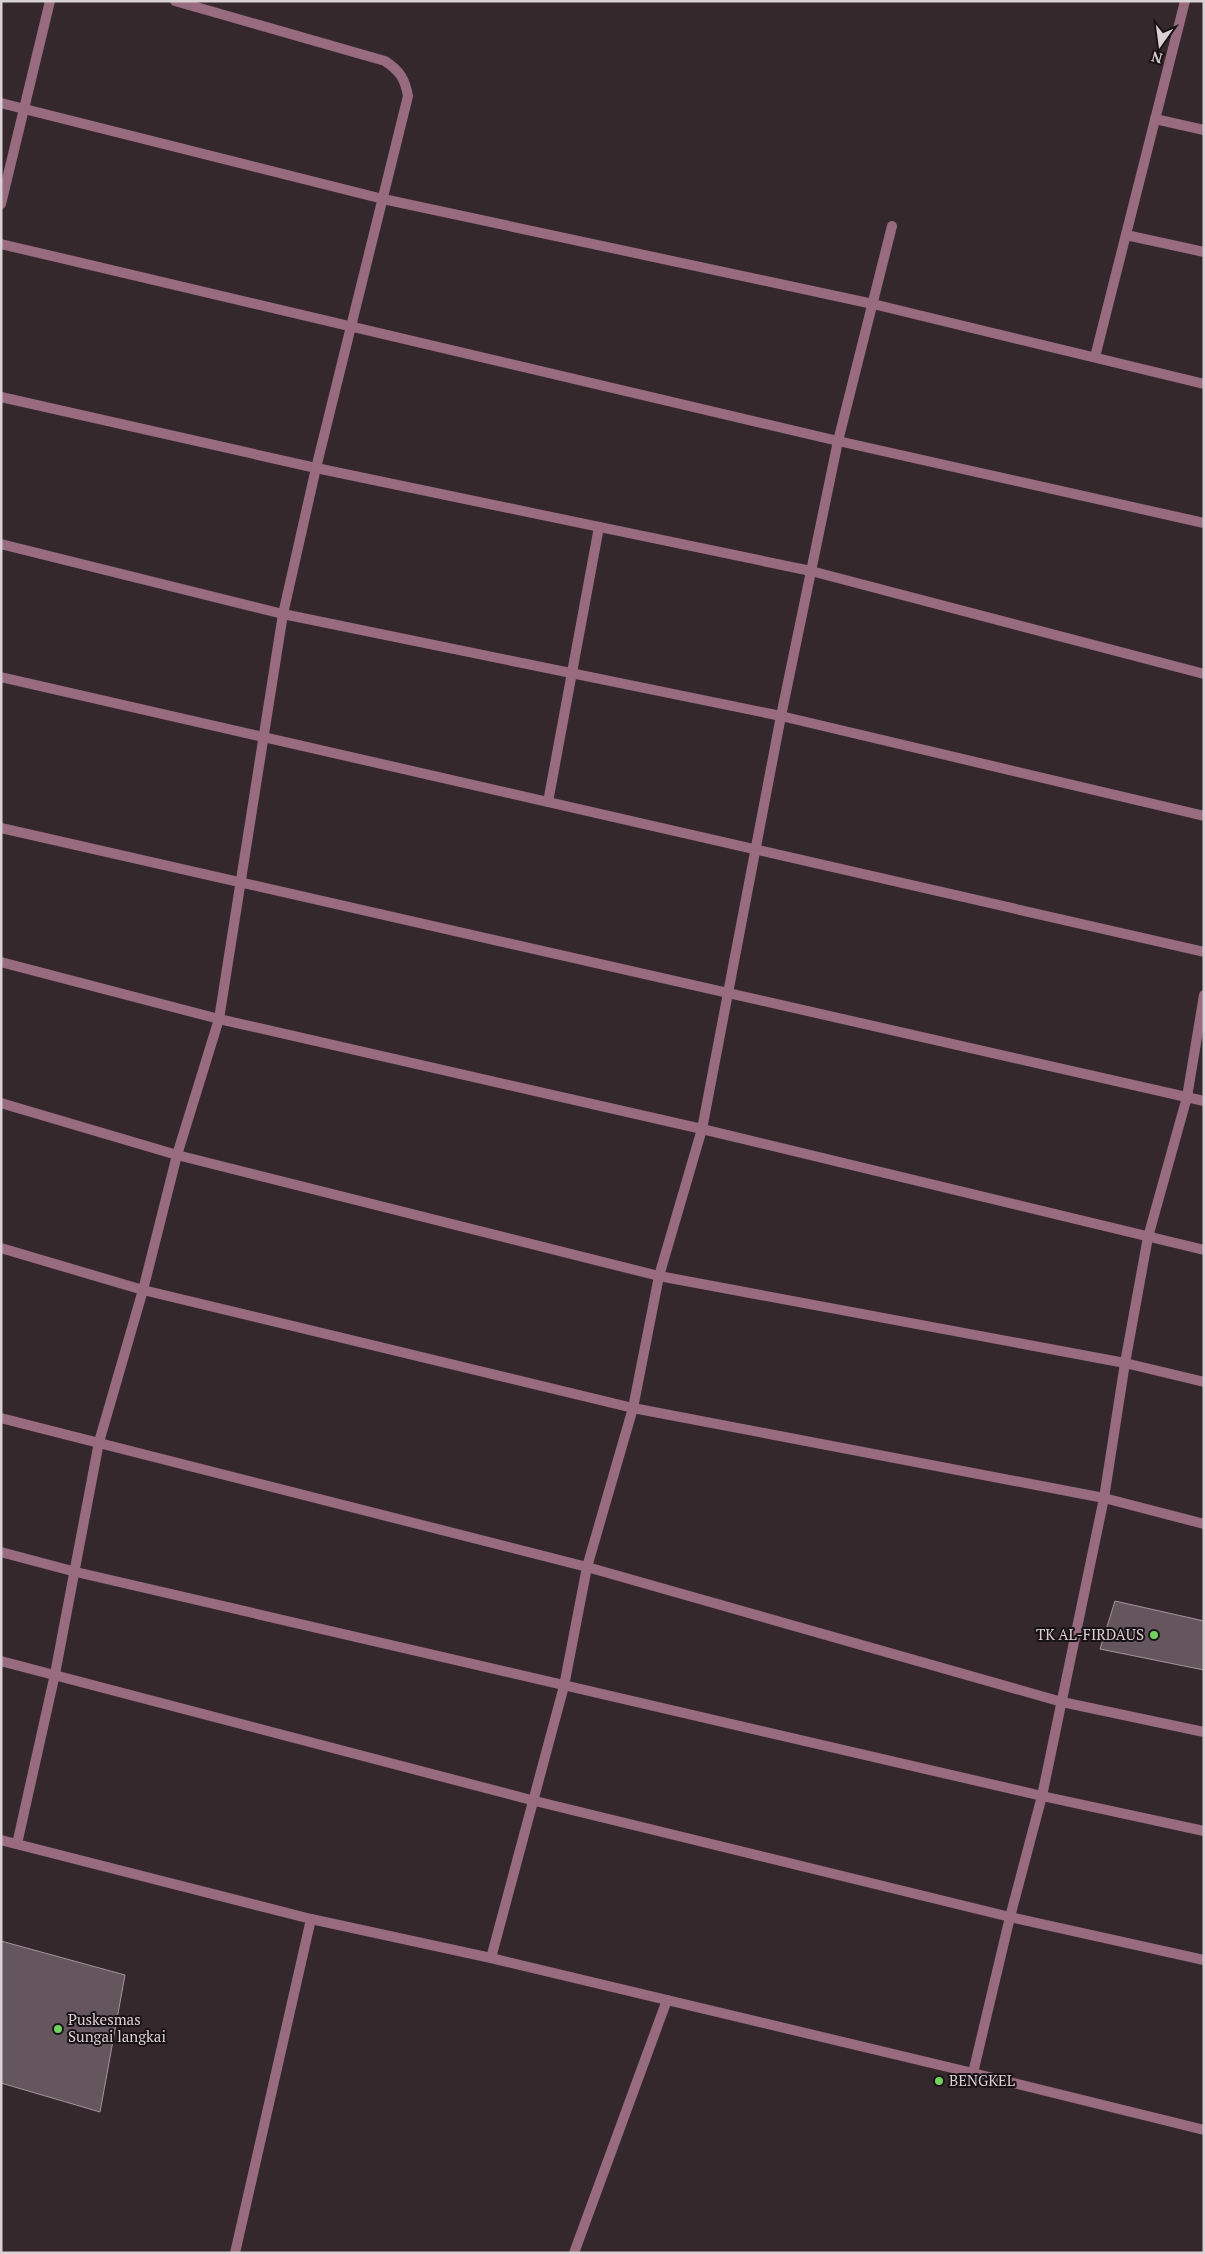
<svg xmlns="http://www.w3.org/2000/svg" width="1205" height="2254" font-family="'PT Serif',serif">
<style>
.building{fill:#65565d;stroke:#a5949b}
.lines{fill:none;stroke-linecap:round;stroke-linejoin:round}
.minor{stroke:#986b7f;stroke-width:10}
.tertiary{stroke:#986b7f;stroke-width:10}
.poi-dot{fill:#72d25e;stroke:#181215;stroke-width:2}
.labels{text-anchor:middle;stroke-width:4;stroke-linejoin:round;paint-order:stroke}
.poi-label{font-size:15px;fill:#dad1d5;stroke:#181215;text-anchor:start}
</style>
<rect width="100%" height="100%" fill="#35282d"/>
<!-- building -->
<g class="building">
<path d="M1115,1601L1204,1621V1670L1100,1649Z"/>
<path d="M1,1941L125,1975L100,2112L1,2083Z"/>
</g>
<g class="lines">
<!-- minor -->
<g class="minor">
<path d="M1,103L383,199L873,304L1204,384"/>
<path d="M1155,119L1204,130"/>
<path d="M1,204L50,1"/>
<path d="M1126,235L1204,252"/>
<path d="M1,244L838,441L1204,523"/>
<path d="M1095,357L1185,1"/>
<path d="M1,397L316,468L811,571L1204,674"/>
<path d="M1,544L283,614L781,716L1204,816"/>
<path d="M1,677L1204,952"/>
<path d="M548,802L599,527"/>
<path d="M1,828L1204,1101"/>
<path d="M1,962L219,1019L702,1129L1204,1250"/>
<path d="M1204,995L1187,1097L1148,1237L1125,1363L1104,1498L1204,1524"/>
<path d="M1,1103L177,1155L659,1276L1125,1363L1204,1382"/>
<path d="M1,1248L143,1290L633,1408L1104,1498L1042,1796L1010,1917L973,2073"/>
<path d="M1,1418L587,1567L1062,1702L1204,1732"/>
<path d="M1,1552L76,1572L1042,1796L1204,1831"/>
<path d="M1,1661L535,1801L1010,1917L1204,1960"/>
<path d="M17,1844L55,1674L99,1442L143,1290L177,1155L219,1019L283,614L316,468L408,96C405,79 400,71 385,61L175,1"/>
<path d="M491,1958L564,1686L587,1567L633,1408L659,1276L702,1129L781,716L838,441L892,226"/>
<path d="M235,2253L311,1919"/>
<path d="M574,2253L667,2000"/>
</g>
<!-- tertiary -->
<path class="tertiary" d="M1,1840L311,1919L491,1958L973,2073L1204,2130"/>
</g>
<!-- markers -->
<g class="poi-dot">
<circle cx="1154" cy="1635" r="5"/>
<circle cx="58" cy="2029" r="5"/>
<circle cx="939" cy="2081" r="5"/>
</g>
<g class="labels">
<!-- poi labels -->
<g class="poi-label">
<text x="1144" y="1640" text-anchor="end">TK AL-FIRDAUS</text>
<text x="68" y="2025">Puskesmas<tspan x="68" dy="17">Sungai langkai</tspan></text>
<text x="949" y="2086">BENGKEL</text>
</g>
</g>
<!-- border -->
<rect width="1205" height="2254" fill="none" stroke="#dad1d5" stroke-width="5"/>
<!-- north arrow -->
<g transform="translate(1160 45) rotate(194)" stroke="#181215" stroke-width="4" paint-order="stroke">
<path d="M0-4L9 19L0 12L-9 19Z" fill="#dad1d5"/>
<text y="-8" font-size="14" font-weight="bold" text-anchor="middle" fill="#dad1d5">N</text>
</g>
</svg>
